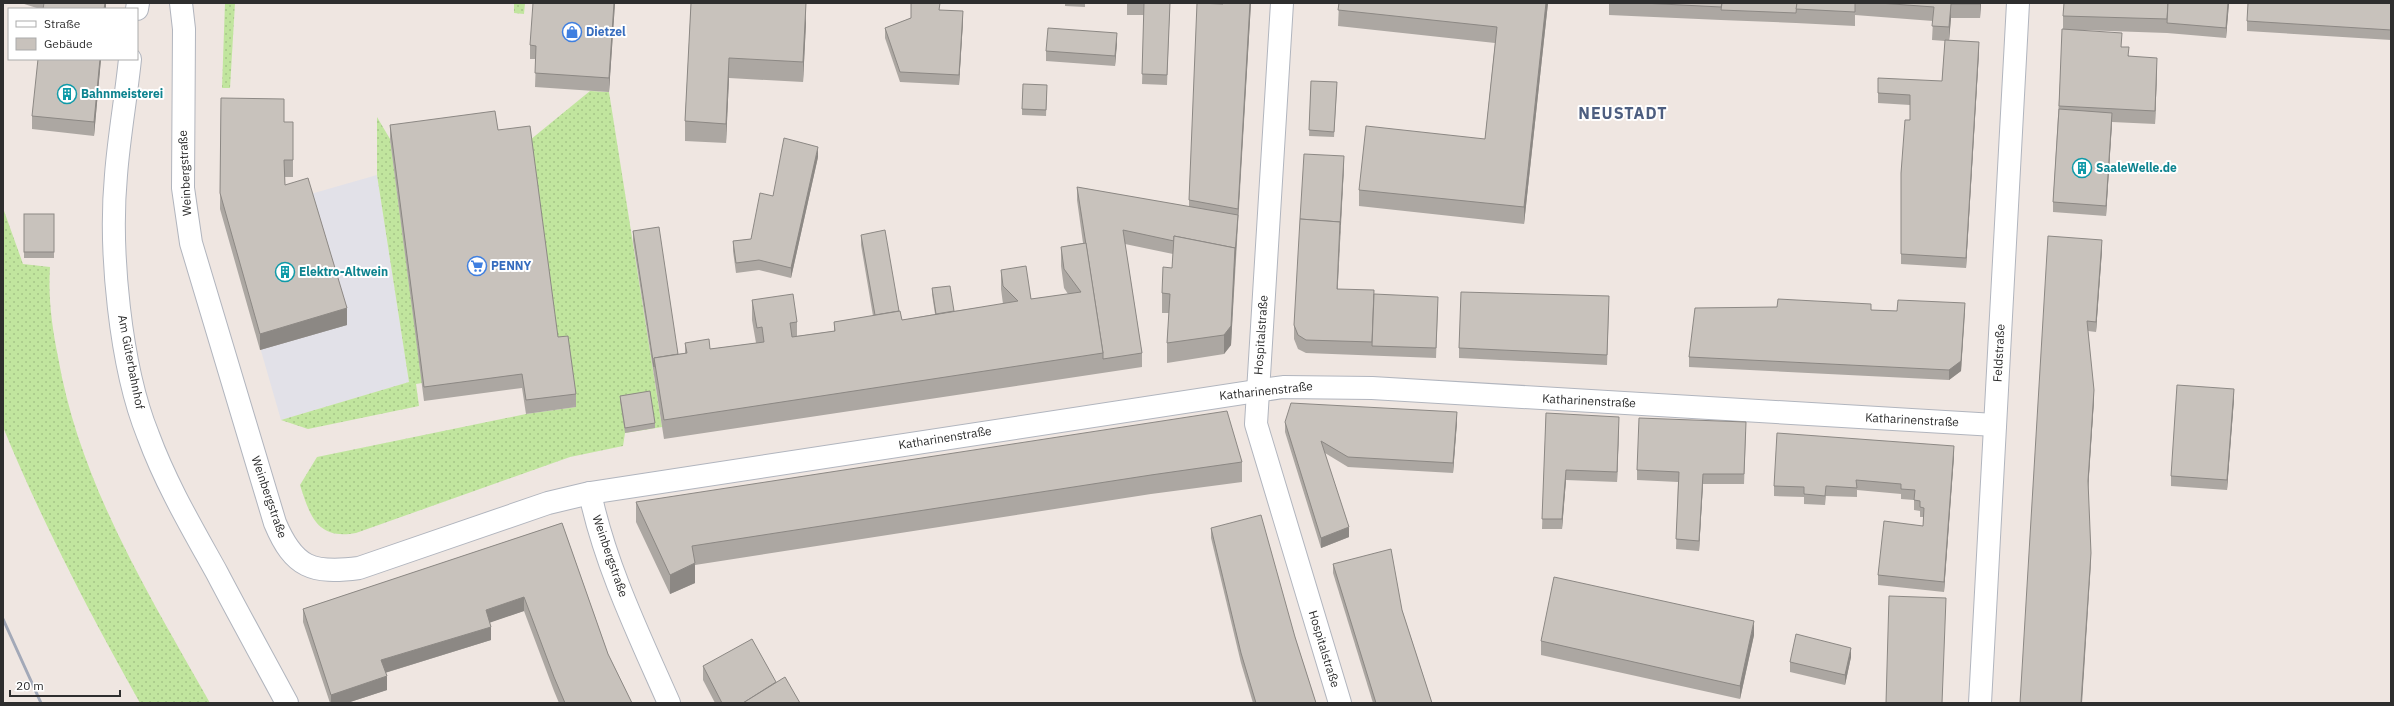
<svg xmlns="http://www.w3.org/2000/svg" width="2394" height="706" font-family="'IBM Plex Sans',sans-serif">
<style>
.industrial{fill:#e2e1e8}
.grass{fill:url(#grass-dots)}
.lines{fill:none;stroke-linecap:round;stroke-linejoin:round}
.minor-casing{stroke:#b1b5be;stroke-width:24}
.minor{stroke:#fff;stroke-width:22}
.rail{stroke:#a3a9b8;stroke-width:3}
.wall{fill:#aca7a2}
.shaded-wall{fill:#8c8884}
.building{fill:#c8c2bc;stroke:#8c8884}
.labels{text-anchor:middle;stroke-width:4;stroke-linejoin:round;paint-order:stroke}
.shop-label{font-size:12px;font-weight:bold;fill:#366cbe;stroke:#fff;text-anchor:start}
.culture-label{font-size:12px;font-weight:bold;fill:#0d838f;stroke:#fff;text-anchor:start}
.street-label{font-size:12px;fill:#2e2e2e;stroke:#fff}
.district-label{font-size:16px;font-weight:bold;letter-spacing:1px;fill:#4d5e80;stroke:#fff}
</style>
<defs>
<pattern id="grass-dots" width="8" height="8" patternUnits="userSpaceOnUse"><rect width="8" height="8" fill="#c1e59e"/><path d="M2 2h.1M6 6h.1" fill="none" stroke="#a6c588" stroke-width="1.8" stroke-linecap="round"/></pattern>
</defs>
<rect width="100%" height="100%" fill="#efe6e1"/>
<!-- industrial -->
<path class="industrial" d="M377,175L409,382L281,420L223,219Z"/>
<!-- grass -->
<g class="grass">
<path d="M225,3H235L230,88H222Z"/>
<path d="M514,3H525L524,14L514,13Z"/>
<path d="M590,91L609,92L662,427L625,433L623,446L570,457L356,533C317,540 310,516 300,485L317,457L526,414L576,407L558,350L530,140Z"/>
<path d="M377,117L390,139L422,383L416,384L419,406L308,429L281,420L409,382L377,175Z"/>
<path d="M3,208L23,264L50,267C48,298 52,327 58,357C80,484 148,593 210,703H140C90,614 42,522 3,427Z"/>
</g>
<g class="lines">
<!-- minor casing -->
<g class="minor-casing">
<g id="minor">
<path d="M181,3L184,29L183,188L191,243L275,523C294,568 312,574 359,568L548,503L590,493L1283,387L1372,388L1995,425"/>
<path d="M1282,3L1256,424L1340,703"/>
<path d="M137,9L138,3"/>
<path d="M130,59C126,98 119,136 116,175C109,250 120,366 148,435C166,484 192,528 217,573C240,617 264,660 287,703"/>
<path d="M590,493C605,565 639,635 669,703"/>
<path d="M1980,703L2018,3"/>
</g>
</g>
<!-- minor -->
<use href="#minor" class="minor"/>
<!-- rail -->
<path class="rail" d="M3,619L41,703"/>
</g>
<!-- wall -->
<g class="wall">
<path d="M21,3H106V9H40Z"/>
<path d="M615,3L609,92L535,87L536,59H530V45Z"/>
<path d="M691,3L806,23L803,82L729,78L726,143L685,141V121Z"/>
<path d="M1065,3H1085V7L1065,6Z"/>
<path d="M1127,3H1170L1167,85L1142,84L1144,15H1127Z"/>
<path d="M1223,3H1251L1231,345L1224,354L1167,363V343L1169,313H1162V293L1172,268L1173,254L1125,244L1142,353V367L664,439L633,241V231L678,354L685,353V343L710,349L756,343L752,320V300L797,322V336L834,331V322L873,316L861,245V235L899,311L902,320L935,314L932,294V288L954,311L1003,304L1001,289V270L1031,299L1068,294L1064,288L1061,266V247L1083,243L1077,200V187L1189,207V200Z"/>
<path d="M1339,3H1548L1524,224L1359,206V190L1485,139L1495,43L1338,26Z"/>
<path d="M1609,3H1981L1980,18H1951L1949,40L1979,52L1966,268L1901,264V173L1910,120V105L1878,103V93L1942,81L1945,41L1932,40L1933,21L1855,15V26L1796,23L1721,20L1609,15Z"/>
<path d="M2229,3L2226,38L2167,33L2081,30L2122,47L2129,56L2157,71L2155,124L2112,122L2106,216L2053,212V202L2063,30V16Z"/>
<path d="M2391,3V40L2247,31V21Z"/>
<path d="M940,10L963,21L959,85L900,82L885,38V28L911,18Z"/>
<path d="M1117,43L1115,66L1046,61V51Z"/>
<path d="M101,59L94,136L32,129V116Z"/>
<path d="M1311,81L1337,87L1334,137L1309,136Z"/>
<path d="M1047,90L1046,116L1022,115V109Z"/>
<path d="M221,98L284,122H293V177H285V185L347,325L260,350L220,209Z"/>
<path d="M390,125L498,130L558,337L576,394V407L526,414L522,388L424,401L390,139Z"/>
<path d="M818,157L791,278L759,270L736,273L733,251V241L751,239L773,196Z"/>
<path d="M1344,166L1337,289L1374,294L1438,307L1436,358L1306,353L1298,349L1294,339V325Z"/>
<rect x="24" y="214" width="30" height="44"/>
<path d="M2048,236L2102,250L2096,332L2088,331L2094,400L2088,488L2091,562Z"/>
<path d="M1609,306L1607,365L1459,358V348Z"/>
<path d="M1871,310L1965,313L1961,371L1949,380L1689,367V357Z"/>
<path d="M620,396L655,423V428L625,433L620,401Z"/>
<path d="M2234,399L2227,490L2171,486V476Z"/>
<path d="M1546,413L1619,427L1617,482L1566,480L1562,529H1542Z"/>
<path d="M1285,422H1457L1453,473L1348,467L1325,453L1349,537L1321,548L1285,432Z"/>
<path d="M1746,432L1744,484H1703L1699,551L1676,549L1678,482L1637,480V470Z"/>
<path d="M1954,456L1944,592L1878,585V575L1923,526V517H1920V511L1914,510V500L1901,499V494L1857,490V497L1826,496L1825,505L1804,504V497L1774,496V486Z"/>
<path d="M1242,462V482L1151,494L695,565V583L670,594L636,522V502Z"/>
<path d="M562,523L608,654L632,703H559L554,691L524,611L490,622L491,640L385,673L387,690L347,703H330L303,622V609Z"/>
<path d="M1211,528L1295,637L1316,703H1253L1241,663L1211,538Z"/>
<path d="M1333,564L1402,610L1432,703H1373L1333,573Z"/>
<path d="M1754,635L1740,699L1541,655V641Z"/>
<path d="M1851,657L1845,685L1790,672V662Z"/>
<path d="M703,666L776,682L800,703H715L703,680Z"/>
</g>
<!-- shaded-wall -->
<g class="shaded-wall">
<path d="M105,3H106V9H104Z"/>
<path d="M614,3H615L609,92V78Z"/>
<path d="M806,3V23L803,82V62Z"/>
<path d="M1250,3H1251L1235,268V254L1238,209Z"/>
<path d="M1546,3H1548L1524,224V207Z"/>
<path d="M1980,3H1981L1980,18Z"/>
<path d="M2228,3H2229L2226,38V28Z"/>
<path d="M1951,4V18L1949,41V27Z"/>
<path d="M963,11V21L959,85V75Z"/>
<path d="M1117,33V43L1115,66V56Z"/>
<path d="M1979,42V52L1966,268V258Z"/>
<path d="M729,58V78L726,143V124Z"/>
<path d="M2157,58V71L2155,124V111Z"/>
<path d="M100,59H101L94,136V122Z"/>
<path d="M2112,113V123L2106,216V206Z"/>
<path d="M818,147V157L791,278V268Z"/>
<path d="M1344,156V166L1337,302V289Z"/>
<path d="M2102,240V250L2096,332V322Z"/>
<path d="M1235,248V268L1231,345L1224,354V335Z"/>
<path d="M1965,303L1961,371L1949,380V370Z"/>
<path d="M347,308V325L260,350V334Z"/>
<path d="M2234,389V399L2227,490V480Z"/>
<path d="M2094,390V400L2088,491V481Z"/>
<path d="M1457,412V422L1453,473V463Z"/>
<path d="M1619,417V427L1617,482V472Z"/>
<path d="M1954,446V456L1944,592V582Z"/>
<path d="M1566,470V480L1562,529V519Z"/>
<path d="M1703,474V484L1699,551V541Z"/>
<path d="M1349,527V537L1321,548V538Z"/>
<path d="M2091,553V562L2082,703H2081Z"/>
<path d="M695,563V583L670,594V575Z"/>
<path d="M524,597V611L486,624V610Z"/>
<path d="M1754,621V635L1740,699V686Z"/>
<path d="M491,627V640L381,674V660Z"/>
<path d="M1851,648V657L1845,685V675Z"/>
<path d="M387,676V690L347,703H331V695Z"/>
</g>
<!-- building -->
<g class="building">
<path d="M44,3H105L104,9H43Z"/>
<path d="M533,3H614L609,78L535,73L536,46L530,45Z"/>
<path d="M691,3H806L803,62L729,58L726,124L685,121Z"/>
<path d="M911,3H940L939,10L963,11L959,75L900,72L885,28L911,18Z"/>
<path d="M1144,3H1170L1167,75L1142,74Z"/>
<path d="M1197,3L1223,4V3H1250L1238,209L1189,200Z"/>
<path d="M1339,3H1546L1524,207L1359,190L1366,126L1485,139L1497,27L1338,10Z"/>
<path d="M1642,3H1722L1721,7Z"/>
<path d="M1722,3H1797L1796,13L1721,10Z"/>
<path d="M1797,3H1855V12L1796,9Z"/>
<path d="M1879,3H1980V4H1951L1949,27L1932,26L1934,7Z"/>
<path d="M2064,3H2168L2167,19L2063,16Z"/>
<path d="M2168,3H2228L2226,28L2167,23Z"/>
<path d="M2248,3H2391V30L2247,21Z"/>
<path d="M1048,28L1117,33L1115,56L1046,51Z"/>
<path d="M2062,29L2122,33L2121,47H2129L2128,56L2157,58L2155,111L2059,106Z"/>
<path d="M1945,40L1979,42L1966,258L1901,254V173L1905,120H1910V95L1878,93V78L1942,81Z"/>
<path d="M38,59H100L94,122L32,116Z"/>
<path d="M1311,81L1337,82L1334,132L1309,130Z"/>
<path d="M1023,84L1047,85L1046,110L1022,109Z"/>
<path d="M221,98L284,99V122H293V160H284L285,185L308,178L347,308L260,334L220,193Z"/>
<path d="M2059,109L2112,113L2106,206L2053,202Z"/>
<path d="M495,111L498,130L530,126L558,337L568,336L576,394L526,400L522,374L424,387L390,125Z"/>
<path d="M784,138L818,147L791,268L759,260L736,263L733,241L751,239L760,193L773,196Z"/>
<path d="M1304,154L1344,156L1340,225V222L1300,219Z"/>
<path d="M1077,187L1238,215L1235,254V248L1174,236V241L1123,230L1142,353L1103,359V353Z"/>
<rect x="24" y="214" width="30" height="38"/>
<path d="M1300,219L1340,222L1337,289L1374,290L1372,342L1306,340L1298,335L1294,325Z"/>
<path d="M659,227L678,354L654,358V367L633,231Z"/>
<path d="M885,230L899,311L875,315L861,235Z"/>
<path d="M1174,236L1235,248L1231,326L1224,335L1167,343L1170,294L1162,293L1163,267L1172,268Z"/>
<path d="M2048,236L2102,240L2096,322L2087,321L2094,390L2088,481L2091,553L2081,703H2020Z"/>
<path d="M1086,243L1103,353L664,420L654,358L687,353L685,343L709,339L710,349L764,342L762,327L757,328L752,300L793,294L797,322L790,323L792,337L835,331L834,322L900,311L902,320L1018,301L1003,286L1001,270L1026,266L1031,299L1081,292L1064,269L1061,247Z"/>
<path d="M950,286L954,311L936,314L932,288Z"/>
<path d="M1461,292L1609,296L1607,355L1459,348Z"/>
<path d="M1374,294L1438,297L1436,348L1372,346Z"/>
<path d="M1778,299L1871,304V310L1897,311L1898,300L1965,303L1961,361L1949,370L1689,357L1695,308L1777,307Z"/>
<path d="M2177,385L2234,389L2227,480L2171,476Z"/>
<path d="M650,391L655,423L625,428L620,396Z"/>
<path d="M1291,403L1457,412L1453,463L1348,457L1321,441L1349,527L1321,538L1285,422Z"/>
<path d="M1227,411L1242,462L1151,475L692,546L695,563L670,575L636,502Z"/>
<path d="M1546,413L1619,417L1617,472L1566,470L1562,519H1542Z"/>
<path d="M1639,418L1746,422L1744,474H1703L1699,541L1676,539L1679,472L1637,470Z"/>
<path d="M1777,433L1954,446L1944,582L1878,575L1884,521L1923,526L1924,508L1920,507V501L1914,500L1915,490L1901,489V484L1856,480L1857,488L1826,486L1825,496L1804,494V487L1774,486Z"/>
<path d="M1261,515L1295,637L1316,703H1256L1241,653L1211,528Z"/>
<path d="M562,523L608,654L632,703H565L554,677L524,597L486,610L491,627L381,660L387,676L331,695L303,609Z"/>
<path d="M1391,549L1402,610L1432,703H1376L1333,564Z"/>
<path d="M1554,577L1754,621L1740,686L1541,641Z"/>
<path d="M1889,596L1946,598L1942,703H1886Z"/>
<path d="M1796,634L1851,648L1845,675L1790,662Z"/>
<path d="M752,639L776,682L743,703H722L703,666Z"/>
<path d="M785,677L800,703H743Z"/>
</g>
<!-- icons -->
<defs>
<g id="shop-ring" transform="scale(1)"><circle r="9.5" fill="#fff" stroke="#3f7fe0" stroke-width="1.5"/><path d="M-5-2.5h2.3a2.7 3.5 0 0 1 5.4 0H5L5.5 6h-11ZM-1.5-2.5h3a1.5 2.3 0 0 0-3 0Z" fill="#3f7fe0"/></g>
<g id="building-ring" transform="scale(1)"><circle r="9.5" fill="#fff" stroke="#0f9aa8" stroke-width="1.5"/><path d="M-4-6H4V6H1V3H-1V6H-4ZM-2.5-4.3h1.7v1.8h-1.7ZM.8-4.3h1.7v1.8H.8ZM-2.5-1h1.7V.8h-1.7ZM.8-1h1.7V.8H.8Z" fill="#0f9aa8"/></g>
<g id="supermarket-ring" transform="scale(1)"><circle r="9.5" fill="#fff" stroke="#3f7fe0" stroke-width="1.5"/><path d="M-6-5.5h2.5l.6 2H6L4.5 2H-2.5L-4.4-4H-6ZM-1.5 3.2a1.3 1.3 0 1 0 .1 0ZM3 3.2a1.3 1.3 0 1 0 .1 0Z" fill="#3f7fe0"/></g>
</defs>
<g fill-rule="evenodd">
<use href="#shop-ring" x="572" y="32"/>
<use href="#building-ring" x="67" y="94"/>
<use href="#building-ring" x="2082" y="168"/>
<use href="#supermarket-ring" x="477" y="266"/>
<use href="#building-ring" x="285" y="272"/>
</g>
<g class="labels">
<!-- shop labels -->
<g class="shop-label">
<text x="586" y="36">Dietzel</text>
<text x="491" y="270">PENNY</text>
</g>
<!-- culture labels -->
<g class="culture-label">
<text x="81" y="98">Bahnmeisterei</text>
<text x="2096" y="172">SaaleWelle.de</text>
<text x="299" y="276">Elektro-Altwein</text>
</g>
<!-- street labels -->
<g class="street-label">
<text transform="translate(185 173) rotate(-93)" y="4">Weinbergstraße</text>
<text transform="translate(1261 335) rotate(-86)" y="4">Hospitalstraße</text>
<text transform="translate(1999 353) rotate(-87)" y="4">Feldstraße</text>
<text transform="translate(131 362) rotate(79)" y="4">Am Güterbahnhof</text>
<text transform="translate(1266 391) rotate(-6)" y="4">Katharinenstraße</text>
<text transform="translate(1589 401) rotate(3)" y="4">Katharinenstraße</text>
<text transform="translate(1912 420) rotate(3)" y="4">Katharinenstraße</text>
<text transform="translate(945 438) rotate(-9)" y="4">Katharinenstraße</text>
<text transform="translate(269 497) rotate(71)" y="4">Weinbergstraße</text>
<text transform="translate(610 556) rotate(71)" y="4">Weinbergstraße</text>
<text transform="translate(1324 649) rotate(73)" y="4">Hospitalstraße</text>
</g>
<!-- district labels -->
<g class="district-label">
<text x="1623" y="119">NEUSTADT</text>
</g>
</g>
<!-- border -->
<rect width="2394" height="706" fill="none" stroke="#2e2e2e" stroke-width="8"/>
<!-- legend -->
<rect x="8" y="8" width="130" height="52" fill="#ffffff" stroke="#ababab"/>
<rect x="16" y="21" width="20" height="6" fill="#ffffff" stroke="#ababab"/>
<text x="44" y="28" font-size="12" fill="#2e2e2e">Straße</text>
<rect x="16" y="38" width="20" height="12" fill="#c8c2bc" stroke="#ababab"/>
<text x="44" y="48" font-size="12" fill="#2e2e2e">Gebäude</text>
<!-- scale -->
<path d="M10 690v6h110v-6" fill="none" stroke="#2e2e2e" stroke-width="2"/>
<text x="16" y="690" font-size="12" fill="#2e2e2e" stroke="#ffffff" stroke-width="3" paint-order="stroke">20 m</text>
</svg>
